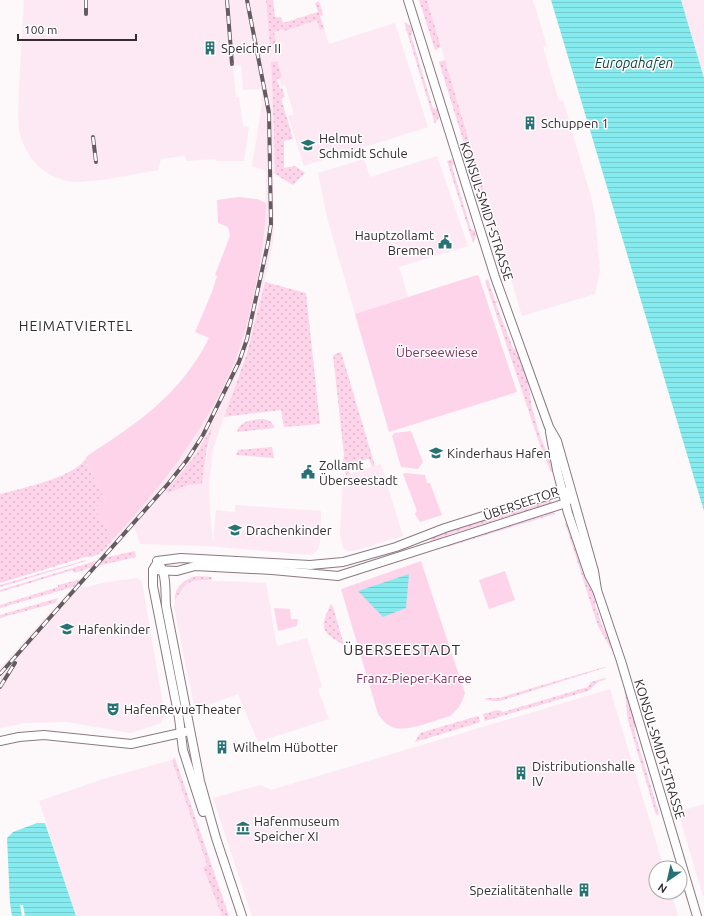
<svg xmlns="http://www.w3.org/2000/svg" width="704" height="916" font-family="Ubuntu,sans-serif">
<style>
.built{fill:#fce9f3;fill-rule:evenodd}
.grass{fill:url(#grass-dots)}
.park{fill:#fdd4ea}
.water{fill:url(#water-rules)}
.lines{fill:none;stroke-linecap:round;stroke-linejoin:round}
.tertiary-casing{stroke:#8c7882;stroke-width:10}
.tertiary{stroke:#fff;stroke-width:8}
.rail-casing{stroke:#645c60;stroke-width:4}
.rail{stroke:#fff;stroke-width:2.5;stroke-dasharray:8;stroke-linecap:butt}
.labels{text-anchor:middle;stroke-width:3;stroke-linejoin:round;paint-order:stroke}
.poi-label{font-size:13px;fill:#352c31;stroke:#fff;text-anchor:start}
.street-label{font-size:13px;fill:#352c31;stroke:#fff}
.park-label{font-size:13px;fill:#7e2e5f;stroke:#fff}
.water-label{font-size:14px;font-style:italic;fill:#124243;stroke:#fff}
.neighbourhood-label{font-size:14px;letter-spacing:1px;fill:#352c31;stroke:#fff}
.quarter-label{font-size:15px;letter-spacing:1px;fill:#352c31;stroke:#fff}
</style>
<defs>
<pattern id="grass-dots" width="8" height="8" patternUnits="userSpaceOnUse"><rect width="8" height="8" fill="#fdd4ea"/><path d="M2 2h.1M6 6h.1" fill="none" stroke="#d9b6c9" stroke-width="1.8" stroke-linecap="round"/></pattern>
<pattern id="water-rules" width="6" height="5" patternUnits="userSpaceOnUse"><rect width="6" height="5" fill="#86ebef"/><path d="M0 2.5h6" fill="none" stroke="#74cacd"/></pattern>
</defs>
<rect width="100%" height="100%" fill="#fdf8fa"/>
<!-- built -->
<g class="built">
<path d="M24,0H266L268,28L319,12L329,44L395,23L428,127L361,148L304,166L288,116L294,114L285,85L281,86L279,78L282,77L277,61L271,62L274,134L275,174H273L274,232L272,248L253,332L213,449L209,484L210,512L213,544L216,510L235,512V505L321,511L320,542L318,550L311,555L207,546L140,544L134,527L112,551L99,555L169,473L195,437L231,370L243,335L255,291L266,225V171L252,166L262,104L261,89L243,90L241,65L233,66L236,97H239L243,126L249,127L244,161H217L215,159L187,161L185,156L161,159L158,170L103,180L79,182L66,181L50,175L38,166L31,158L24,146L19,131L18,114L19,87ZM212,426L202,484L188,485L168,493L166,491L195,456Z"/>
<path d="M427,0H533L547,46L543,47L559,101L563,100L591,197L595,216L600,271L595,294L522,316Z"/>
<path d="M681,0H704V78Z"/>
<path d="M437,156L468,246L399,267L408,297L355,314L328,221L318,173L364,159L370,177Z"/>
<path d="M381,464L403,536L352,551H348L344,549L340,535L343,476Z"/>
<path d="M137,578L142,582L165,716L161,723L131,733L67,722L25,723L0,728V668L68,592L102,583Z"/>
<path d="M195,580L266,583L277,646L307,638L322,687L318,689L329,719L258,742L238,694L195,710L174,607L175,601L181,590L187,582Z"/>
<path d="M610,689L664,868H656V892H671L678,916H252L213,798L261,785L271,790Z"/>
<path d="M172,760L207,865L203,867L222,916H76L39,801L103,779Z"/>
<path d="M704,804V896H703L678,812Z"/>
</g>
<!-- grass -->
<g class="grass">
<path d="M266,0H273L275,17H281L283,23L318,12L315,3L319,1L323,15L320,16L324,29L320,30L317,20L284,31L283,29L274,32L276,44L270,46Z"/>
<path d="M419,0H427L441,47L435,50Z"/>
<path d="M404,22L408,24L413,30L411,36L433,108L438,109L439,117L435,124Z"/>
<path d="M445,60L497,235L493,237L439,62Z"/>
<path d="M277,61L282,77L277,79L280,89L282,88L285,97L281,98L293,139L284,141V168L295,166L305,173L293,185L275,174L274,134L271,62Z"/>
<path d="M452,159L454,163L452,167L471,229L475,231L476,236L473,243L447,161Z"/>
<path d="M488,279L495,301H498L496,304L513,348L518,351L528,382L532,408L540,436L549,457L553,472H551L542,451L485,281Z"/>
<path d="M265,282L306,293L320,424L284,427L281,410L224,417L247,353Z"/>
<path d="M341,352L375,466L372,467L369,459L347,464L350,474L346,475L343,462L344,455L333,355Z"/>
<path d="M260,419C267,419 273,421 274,428L237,432C241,420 249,421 260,419Z"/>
<path d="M213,425L207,448L202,484L188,485L168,493L166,491L195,456Z"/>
<path d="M272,447L274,458L236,455L238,450Z"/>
<path d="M85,460L105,499L95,509L113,539C104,549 100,558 85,557L0,583V493L1,494C25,487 69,479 85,460Z"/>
<path d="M551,500L552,503L454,533L431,541L430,538L452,530Z"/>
<path d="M553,512L555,514L447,547L446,545Z"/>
<path d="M565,523H567L570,528L597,600L595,604L603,628L607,631L613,651H612L598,626Z"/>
<path d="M135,551L136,557L97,566L104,558Z"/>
<path d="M86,560V561L0,587V585Z"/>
<path d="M99,560L93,567L74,573L73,570L0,592V590Z"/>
<path d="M197,576L212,577V580C189,580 186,580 175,601C174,587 184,579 197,576Z"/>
<path d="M82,579L76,586L0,608V605L58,587V585Z"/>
<path d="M58,598L55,603L0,618V615Z"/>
<path d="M331,604L333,607L344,645C321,632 319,628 331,604Z"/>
<path d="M604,667H607L500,701H492L484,699L486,698H499Z"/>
<path d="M605,678L606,679L598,682L588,691L485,721L483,714L498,710L503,712L588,687L591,682Z"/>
<path d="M624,691H625L636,725L634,730L659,814L656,815L628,720C626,710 627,701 624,691Z"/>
<path d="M478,716L480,721L478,723L415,742L420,733Z"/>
<path d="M175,758L229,916H222L203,867L207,865L172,760Z"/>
</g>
<!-- park -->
<g class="park">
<path d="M239,197L257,199L266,203C266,228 262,251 258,275C252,306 243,343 231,371C202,434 160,489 113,539L95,509L105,499L85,460L87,456C138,423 181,394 209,338L195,332L212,292L217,276L215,275L230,236L228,227L218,223L217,200Z"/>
<path d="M477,275L479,277L517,392L389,432L355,314Z"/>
<path d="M411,431L423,462L418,469L401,467L392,436L394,433Z"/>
<path d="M405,473L425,475L427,483H430L442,515L420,522L415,514L417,511L403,474Z"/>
<path d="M421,561L465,693C462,703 459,709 450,716C436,720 405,733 392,727C385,724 382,719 378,714L341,589Z"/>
<path d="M505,571L515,600L489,609L479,580Z"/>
<path d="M274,608L290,609L291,619H298L297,626L278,631Z"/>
</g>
<!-- water -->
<g class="water">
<path d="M551,0H681L704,78V511Z"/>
<path d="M409,574L406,608L383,617L358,591Z"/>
<path d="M37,823H45L76,916H25L23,905H20L22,916H12L10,903L7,838L13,832Z"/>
</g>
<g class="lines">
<!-- tertiary casing -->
<g class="tertiary-casing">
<g id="tertiary">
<path d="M408,0L495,277L549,427L557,441L594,571L597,590"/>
<path d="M550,432L557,470L568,513L589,575L597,590L621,661L697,916"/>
<path d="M157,561L181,558L310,565L343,562L396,547L445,528L553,494L563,491L568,493"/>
<path d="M155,566L153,570V586L179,718L183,750L203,812"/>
<path d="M161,567C167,578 165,594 166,606L200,781L216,838L242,916"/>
<path d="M153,570L177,571L195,566L272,570L338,576L566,503L568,500"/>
<path d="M0,741L19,737L44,735L131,744L185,732"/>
</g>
</g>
<!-- tertiary -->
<use href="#tertiary" class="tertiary"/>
<!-- rail casing -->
<g class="rail-casing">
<g id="rail">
<path d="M86,0V14"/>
<path d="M227,0L232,64"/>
<path d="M93,137L96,162"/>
<path d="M0,674L168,484L187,460L203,435L239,362L247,339L268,243L271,224L269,113L247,0"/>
<path d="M0,687L15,663"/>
</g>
</g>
<!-- rail -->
<use href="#rail" class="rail"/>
</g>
<!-- icons -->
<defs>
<g id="building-bare" transform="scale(1.08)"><path d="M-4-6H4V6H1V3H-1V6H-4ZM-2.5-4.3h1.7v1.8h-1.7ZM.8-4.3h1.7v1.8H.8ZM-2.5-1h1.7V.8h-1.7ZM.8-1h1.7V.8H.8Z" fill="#277275" stroke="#fff" stroke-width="2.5" paint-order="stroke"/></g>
<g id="school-bare" transform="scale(1.08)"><path d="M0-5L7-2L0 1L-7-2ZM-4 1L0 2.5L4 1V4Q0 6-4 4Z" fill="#277275" stroke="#fff" stroke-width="2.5" paint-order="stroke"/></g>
<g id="civic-bare" transform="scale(1.08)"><path d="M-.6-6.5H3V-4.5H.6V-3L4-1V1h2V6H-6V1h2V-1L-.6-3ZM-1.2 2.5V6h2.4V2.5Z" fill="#277275" stroke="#fff" stroke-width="2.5" paint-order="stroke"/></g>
<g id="theatre-bare" transform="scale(1.08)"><path d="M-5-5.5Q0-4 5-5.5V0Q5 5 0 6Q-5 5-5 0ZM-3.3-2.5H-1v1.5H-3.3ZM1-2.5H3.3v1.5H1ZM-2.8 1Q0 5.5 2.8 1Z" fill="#277275" stroke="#fff" stroke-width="2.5" paint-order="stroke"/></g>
<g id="museum-bare" transform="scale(1.08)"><path d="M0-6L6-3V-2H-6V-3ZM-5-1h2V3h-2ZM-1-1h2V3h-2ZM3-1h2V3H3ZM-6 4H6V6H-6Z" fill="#277275" stroke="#fff" stroke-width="2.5" paint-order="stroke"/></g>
</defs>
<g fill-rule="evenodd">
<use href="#building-bare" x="210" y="48"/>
<use href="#building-bare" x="530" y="123"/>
<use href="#school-bare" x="308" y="145"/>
<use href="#civic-bare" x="445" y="242"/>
<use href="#school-bare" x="436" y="453"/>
<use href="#civic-bare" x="308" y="472"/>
<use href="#school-bare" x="235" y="530"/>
<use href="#school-bare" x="67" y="629"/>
<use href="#theatre-bare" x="113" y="709"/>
<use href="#building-bare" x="222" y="747"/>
<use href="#building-bare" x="521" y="773"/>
<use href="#museum-bare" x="243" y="828"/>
<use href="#building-bare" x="584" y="890"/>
</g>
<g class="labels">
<!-- poi labels -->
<g class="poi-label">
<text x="221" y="53">Speicher II</text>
<text x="541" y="128">Schuppen 1</text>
<text x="319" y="143">Helmut<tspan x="319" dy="15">Schmidt Schule</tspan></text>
<text x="434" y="240" text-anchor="end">Hauptzollamt<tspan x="434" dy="15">Bremen</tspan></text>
<text x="447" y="458">Kinderhaus Hafen</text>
<text x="319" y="470">Zollamt<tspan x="319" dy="15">Überseestadt</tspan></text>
<text x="246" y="535">Drachenkinder</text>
<text x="78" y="634">Hafenkinder</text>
<text x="124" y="714">HafenRevueTheater</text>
<text x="233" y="752">Wilhelm Hübotter</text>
<text x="532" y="771">Distributionshalle<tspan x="532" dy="15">IV</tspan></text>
<text x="254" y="826">Hafenmuseum<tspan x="254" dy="15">Speicher XI</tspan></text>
<text x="573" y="895" text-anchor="end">Spezialitätenhalle</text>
</g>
<!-- street labels -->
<g class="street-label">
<text transform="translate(487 211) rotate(72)" y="5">KONSUL-SMIDT-STRASSE</text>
<text transform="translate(521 503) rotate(-19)" y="5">ÜBERSEETOR</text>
<text transform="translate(660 749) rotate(73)" y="5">KONSUL-SMIDT-STRASSE</text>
</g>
<!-- park labels -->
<g class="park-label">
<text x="437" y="357">Überseewiese</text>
<text x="414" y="683">Franz-Pieper-Karree</text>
</g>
<!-- water labels -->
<g class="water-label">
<text x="634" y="68">Europahafen</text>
</g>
<!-- neighbourhood labels -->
<g class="neighbourhood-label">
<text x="76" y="331">HEIMATVIERTEL</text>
</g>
<!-- quarter labels -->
<g class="quarter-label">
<text x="402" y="655">ÜBERSEESTADT</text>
</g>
</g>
<!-- north arrow -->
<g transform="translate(668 880) rotate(214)"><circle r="19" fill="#ffffff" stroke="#aeabad"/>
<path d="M0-3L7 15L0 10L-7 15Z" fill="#277275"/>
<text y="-6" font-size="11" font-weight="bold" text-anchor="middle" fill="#352c31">N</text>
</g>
<!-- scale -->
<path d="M18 34v6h118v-6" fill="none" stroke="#352c31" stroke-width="2"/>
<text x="24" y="34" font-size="12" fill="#352c31" stroke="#ffffff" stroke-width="3" paint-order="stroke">100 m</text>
</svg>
